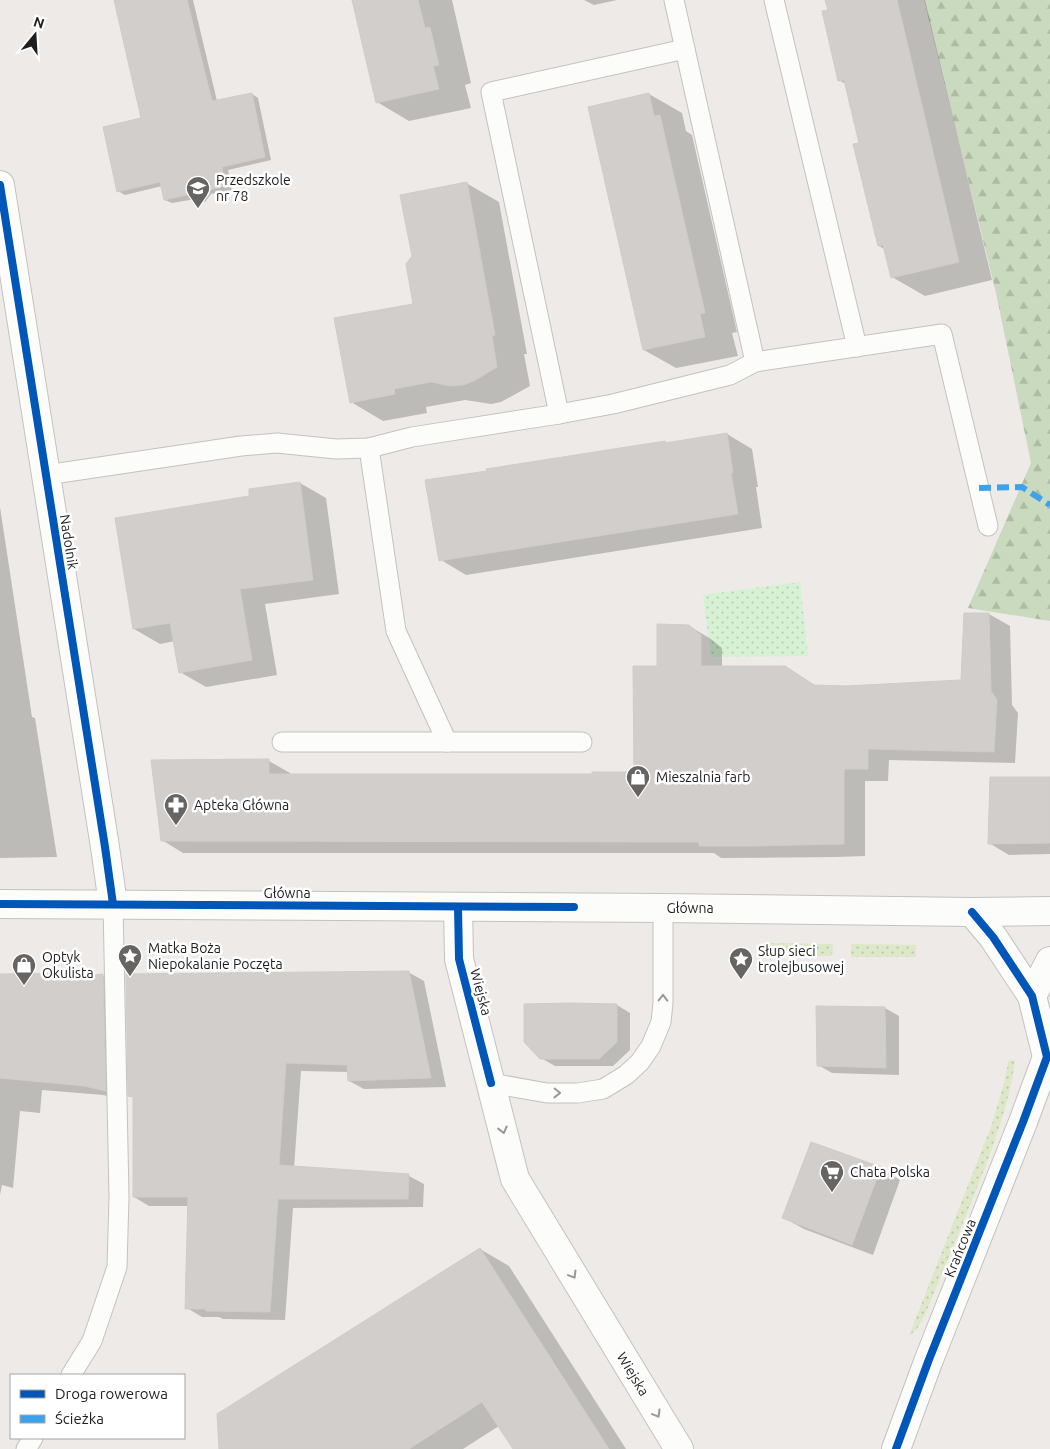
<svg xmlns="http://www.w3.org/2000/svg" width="1050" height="1449" font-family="Ubuntu,sans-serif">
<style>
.grass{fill:url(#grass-dots)}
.forest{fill:url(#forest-firs)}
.park{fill:url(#park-dots)}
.shadow{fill:#0003}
.building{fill:#d2cecc;stroke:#d0ccc8}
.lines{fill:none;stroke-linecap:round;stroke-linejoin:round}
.service-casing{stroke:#c4c2c1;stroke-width:21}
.minor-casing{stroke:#c4c2c1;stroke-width:30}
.tertiary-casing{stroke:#c4c2c1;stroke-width:30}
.service{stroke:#fcfcfb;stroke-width:19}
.minor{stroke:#fcfcfb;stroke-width:28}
.tertiary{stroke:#fcfcfb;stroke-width:28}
.quiet{stroke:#3da2ea;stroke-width:6;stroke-dasharray:12 6;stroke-linecap:butt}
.cycleway-casing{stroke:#fff;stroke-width:11}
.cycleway{stroke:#0057b8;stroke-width:8}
.oneway{stroke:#989898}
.labels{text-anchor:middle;stroke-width:5;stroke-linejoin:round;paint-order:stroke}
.poi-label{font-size:14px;fill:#1e1e1e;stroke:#fff;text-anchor:start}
.street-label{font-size:14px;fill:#1e1e1e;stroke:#fff}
</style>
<defs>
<pattern id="grass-dots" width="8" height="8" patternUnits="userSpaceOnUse" patternTransform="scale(1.25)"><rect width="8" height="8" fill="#dce8c8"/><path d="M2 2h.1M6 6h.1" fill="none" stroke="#bcc7ab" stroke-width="1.8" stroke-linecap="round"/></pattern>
<pattern id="forest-firs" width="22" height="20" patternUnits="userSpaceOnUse" patternTransform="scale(1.25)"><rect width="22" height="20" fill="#cadabe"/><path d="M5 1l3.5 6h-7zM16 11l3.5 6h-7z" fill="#adbba3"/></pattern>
<pattern id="park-dots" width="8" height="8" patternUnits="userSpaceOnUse" patternTransform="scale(1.25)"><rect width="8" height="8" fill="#d7f1d4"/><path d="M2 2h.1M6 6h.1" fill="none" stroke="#b8ceb6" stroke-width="1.8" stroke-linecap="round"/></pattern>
</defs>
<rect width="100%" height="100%" fill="#edeae7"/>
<!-- grass -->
<g class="grass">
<path d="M764,943L833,944L832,956H764Z"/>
<path d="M851,944L916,945V957H851Z"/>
<path d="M1009,1060L1015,1061C1009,1105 993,1147 977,1188C960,1231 942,1273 925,1315L917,1329L909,1336L992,1124L1003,1087Z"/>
</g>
<!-- forest -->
<path class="forest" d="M924,0H1050V621L968,608L1031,463L996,293Z"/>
<!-- park -->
<path class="park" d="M800,582L808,656L711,657L703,595Z"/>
<!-- shadow -->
<g class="shadow">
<path d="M115,0H193L217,101L252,94L258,98L271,160L228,170L232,190L211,194L205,202L195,199L172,203L165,200L162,186L125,195L118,191L142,119Z"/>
<path d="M354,0H452L471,83L465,85L471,108L409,121L377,102Z"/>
<path d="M584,0H617L594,5Z"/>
<path d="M826,0H925L992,280L925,296L892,277L886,250L879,246L861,144L847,85L839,80Z"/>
<path d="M649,94L682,113L686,131L692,135L737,332L732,333L738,356L676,368L644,350Z"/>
<path d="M466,183L499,202L527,354H524L530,386L501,402L491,404L465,400L426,407L427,413L383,421L351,402L414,305L413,257Z"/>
<path d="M727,434L752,449L758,487H756L762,528L466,575L441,560L665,442L668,444Z"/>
<path d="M300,483L326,498L339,594L265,604L277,675L206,687L180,672L175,641L160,644L134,629L251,497Z"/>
<path d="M0,507L32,717L35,718L57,857L0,858Z"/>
<path d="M989,614L1010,626L1012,705L1018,713L1015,763L889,760L888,781H865V856L836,857L721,858L714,853H183L162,840L269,761L290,773V775H593L635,774L658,667L689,626L711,639L722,648V667H785L816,686L846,687L963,682Z"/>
<path d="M1050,778V854L1009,855L989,843Z"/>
<path d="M408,972L424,981L446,1087L364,1089L349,1081V1072L301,1071L294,1168L409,1176L424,1184L423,1207L293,1208L285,1320L223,1319L219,1317H202L187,1308L190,1206H149L134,1197L135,1098L129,1095Z"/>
<path d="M94,974L96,976H103L120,986L123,1100L103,1095L42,1090L40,1113L20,1111L13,1188L2,1185L0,1195V975Z"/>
<path d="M617,1005L630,1013V1050L613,1066H555L541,1058Z"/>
<path d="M885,1008L899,1016V1075L832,1073L818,1065Z"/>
<path d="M880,1168L900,1180L873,1255L804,1229L784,1218Z"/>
<path d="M480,1249L509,1266L626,1449H514L499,1426L463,1449H223Z"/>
</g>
<!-- building -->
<g class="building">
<path d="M114,0H187L212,101L252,93L265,157L222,167L225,186L204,191L198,199L187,195L164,200L160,182L117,192L103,127L141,118Z"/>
<path d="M352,0H418L425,28L430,27L439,65L433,66L439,89L376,103Z"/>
<path d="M825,0H897L959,262L891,278L883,245L878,246L853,144L859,143L844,80L838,81L822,11L828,10Z"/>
<path d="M649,93L654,116L660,115L705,313L700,314L705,337L643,350L588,107Z"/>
<path d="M467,182L495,335L492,336L497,367L474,381L463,385L450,386L431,382L394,389L395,394L350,403L334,318L413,304L406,264L412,256L400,195Z"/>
<path d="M727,433L733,473H731L738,514L439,561L425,480L487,471L486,469L665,441V443Z"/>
<path d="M300,482L313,580L240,589L252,660L179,673L170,623L133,629L115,518L249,496V489Z"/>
<path d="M964,613H989L991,691L997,700L994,752L868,749V769H844V844L752,846H699V842L161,841L151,760L269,759V774H592V772H634L633,666H657V624L689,625L701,635V666H785L814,685L846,686L961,680Z"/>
<path d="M990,777H1050V843L988,844Z"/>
<path d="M409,971L431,1078L348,1081L347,1065L286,1063L279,1165L409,1174L408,1199H278L270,1312L206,1311V1309H185L188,1197H133V1097L128,1096L126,974Z"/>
<path d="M94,973V975L103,974L106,1091L84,1086L0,1078V974Z"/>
<path d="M570,1003L617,1004V1042L599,1059H540L524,1042V1004Z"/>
<path d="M816,1006L885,1007L886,1068L817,1066Z"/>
<path d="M811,1142L881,1167L852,1245L782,1218Z"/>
<path d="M480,1248L609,1449H513L482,1402L409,1449H219L217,1414Z"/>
</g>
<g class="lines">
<!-- service casing -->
<g class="service-casing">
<g id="service">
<path d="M674,0L755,362"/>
<path d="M774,0L857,347"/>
<path d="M559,414L491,92L685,49"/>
<path d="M369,448L396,631L447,742"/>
<path d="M46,475L241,446L277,443L336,449L369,448L412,437L559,414L613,404L730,375L755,362L942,334L988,526"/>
<path d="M282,742H582"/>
<path d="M491,1083L547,1093H578L603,1089L626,1075L640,1062L651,1046L661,1022L663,1003V908"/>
<path d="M71,1375L92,1341L117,1267L119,1197L113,904"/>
<path d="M26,1449L33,1438"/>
</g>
</g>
<!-- minor casing -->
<g class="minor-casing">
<g id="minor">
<path d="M0,185L105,847L113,904"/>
<path d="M458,907L459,959L515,1179L679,1449"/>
</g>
</g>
<!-- tertiary casing -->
<g class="tertiary-casing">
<g id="tertiary">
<path d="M0,904L663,908L972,912L1050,911"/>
<path d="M1032,996L1050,961"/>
<path d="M896,1449L928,1362L1023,1122L1047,1057L1032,996L993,937L972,912"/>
</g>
</g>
<!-- service -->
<use href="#service" class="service"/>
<!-- minor -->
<use href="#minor" class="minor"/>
<!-- tertiary -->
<use href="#tertiary" class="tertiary"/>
<!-- quiet -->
<path class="quiet" d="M979,488L1022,487L1050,505"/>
<!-- cycleway casing -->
<g class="cycleway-casing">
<g id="cycleway">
<path d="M0,185L105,847L113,904"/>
<path d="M0,904L574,907"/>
<path d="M458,907L459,959L491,1083"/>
<path d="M896,1449L928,1362L1023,1122L1047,1057L1032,996L993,937L972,912"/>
</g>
</g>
<!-- cycleway -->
<use href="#cycleway" class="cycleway"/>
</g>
<!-- one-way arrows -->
<defs><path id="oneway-chevron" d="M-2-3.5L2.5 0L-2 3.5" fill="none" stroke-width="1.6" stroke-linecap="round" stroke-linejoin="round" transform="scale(1.25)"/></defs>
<g class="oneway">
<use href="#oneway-chevron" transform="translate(663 998) rotate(-89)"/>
<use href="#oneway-chevron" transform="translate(557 1093) rotate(1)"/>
<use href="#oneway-chevron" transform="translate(503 1130) rotate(76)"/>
<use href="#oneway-chevron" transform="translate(573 1275) rotate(59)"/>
<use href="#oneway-chevron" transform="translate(657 1414) rotate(59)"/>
</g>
<!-- icons -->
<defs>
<g id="school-pin" transform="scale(1.25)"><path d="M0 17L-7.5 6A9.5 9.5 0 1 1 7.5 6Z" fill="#666564" stroke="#fff"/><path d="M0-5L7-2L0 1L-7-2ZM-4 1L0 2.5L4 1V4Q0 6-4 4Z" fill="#fff"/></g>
<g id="shop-pin" transform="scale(1.25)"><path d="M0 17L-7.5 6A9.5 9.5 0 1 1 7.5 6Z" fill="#666564" stroke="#fff"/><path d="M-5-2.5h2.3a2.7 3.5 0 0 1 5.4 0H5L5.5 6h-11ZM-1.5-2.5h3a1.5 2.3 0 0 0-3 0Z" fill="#fff"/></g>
<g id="pharmacy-pin" transform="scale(1.25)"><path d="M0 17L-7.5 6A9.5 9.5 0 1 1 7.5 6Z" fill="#666564" stroke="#fff"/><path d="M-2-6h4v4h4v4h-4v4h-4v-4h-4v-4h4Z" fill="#fff"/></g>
<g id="sight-pin" transform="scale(1.25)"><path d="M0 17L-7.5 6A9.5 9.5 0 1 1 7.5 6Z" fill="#666564" stroke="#fff"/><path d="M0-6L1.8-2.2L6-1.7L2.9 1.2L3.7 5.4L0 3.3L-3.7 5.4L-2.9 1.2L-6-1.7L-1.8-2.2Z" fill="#fff"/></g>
<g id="supermarket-pin" transform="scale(1.25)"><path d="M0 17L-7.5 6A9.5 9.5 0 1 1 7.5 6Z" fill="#666564" stroke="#fff"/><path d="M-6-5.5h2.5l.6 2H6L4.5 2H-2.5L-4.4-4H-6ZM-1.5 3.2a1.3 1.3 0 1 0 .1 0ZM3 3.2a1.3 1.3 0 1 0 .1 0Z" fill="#fff"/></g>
</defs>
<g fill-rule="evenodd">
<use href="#school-pin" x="198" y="188"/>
<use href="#shop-pin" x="638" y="777"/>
<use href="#pharmacy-pin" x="176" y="805"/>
<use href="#sight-pin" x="130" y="956"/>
<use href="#sight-pin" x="741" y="959"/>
<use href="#shop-pin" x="24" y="965"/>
<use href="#supermarket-pin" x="832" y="1172"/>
</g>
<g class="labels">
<!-- poi labels -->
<g class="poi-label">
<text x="216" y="185">Przedszkole<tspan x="216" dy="16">nr 78</tspan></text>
<text x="656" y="782">Mieszalnia farb</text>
<text x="194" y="810">Apteka Główna</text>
<text x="148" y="953">Matka Boża<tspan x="148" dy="16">Niepokalanie Poczęta</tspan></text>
<text x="758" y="956">Słup sieci<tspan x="758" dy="16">trolejbusowej</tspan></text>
<text x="42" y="962">Optyk<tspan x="42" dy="16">Okulista</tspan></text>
<text x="850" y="1177">Chata Polska</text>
</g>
<!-- street labels -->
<g class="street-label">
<text transform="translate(69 542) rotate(81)" y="5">Nadolnik</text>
<text x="287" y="898">Główna</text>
<text x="690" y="913">Główna</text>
<text transform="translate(481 992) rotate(75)" y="5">Wiejska</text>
<text transform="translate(960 1248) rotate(-68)" y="5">Krańcowa</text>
<text transform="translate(633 1374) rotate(59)" y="5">Wiejska</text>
</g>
</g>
<!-- legend -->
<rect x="10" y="1374" width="175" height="65" fill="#ffffff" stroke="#a5a5a5"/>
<rect x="20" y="1390" width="25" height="8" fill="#0057b8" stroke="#a5a5a5"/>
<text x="55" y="1399" font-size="15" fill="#1e1e1e">Droga rowerowa</text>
<rect x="20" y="1415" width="25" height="8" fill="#3da2ea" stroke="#a5a5a5"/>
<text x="55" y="1424" font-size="15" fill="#1e1e1e">Ścieżka</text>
<!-- north arrow -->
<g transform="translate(35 35) rotate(18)" stroke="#ffffff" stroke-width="4" paint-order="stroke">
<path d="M0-4L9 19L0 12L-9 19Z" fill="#1e1e1e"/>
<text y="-8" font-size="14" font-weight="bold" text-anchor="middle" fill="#1e1e1e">N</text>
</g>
</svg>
